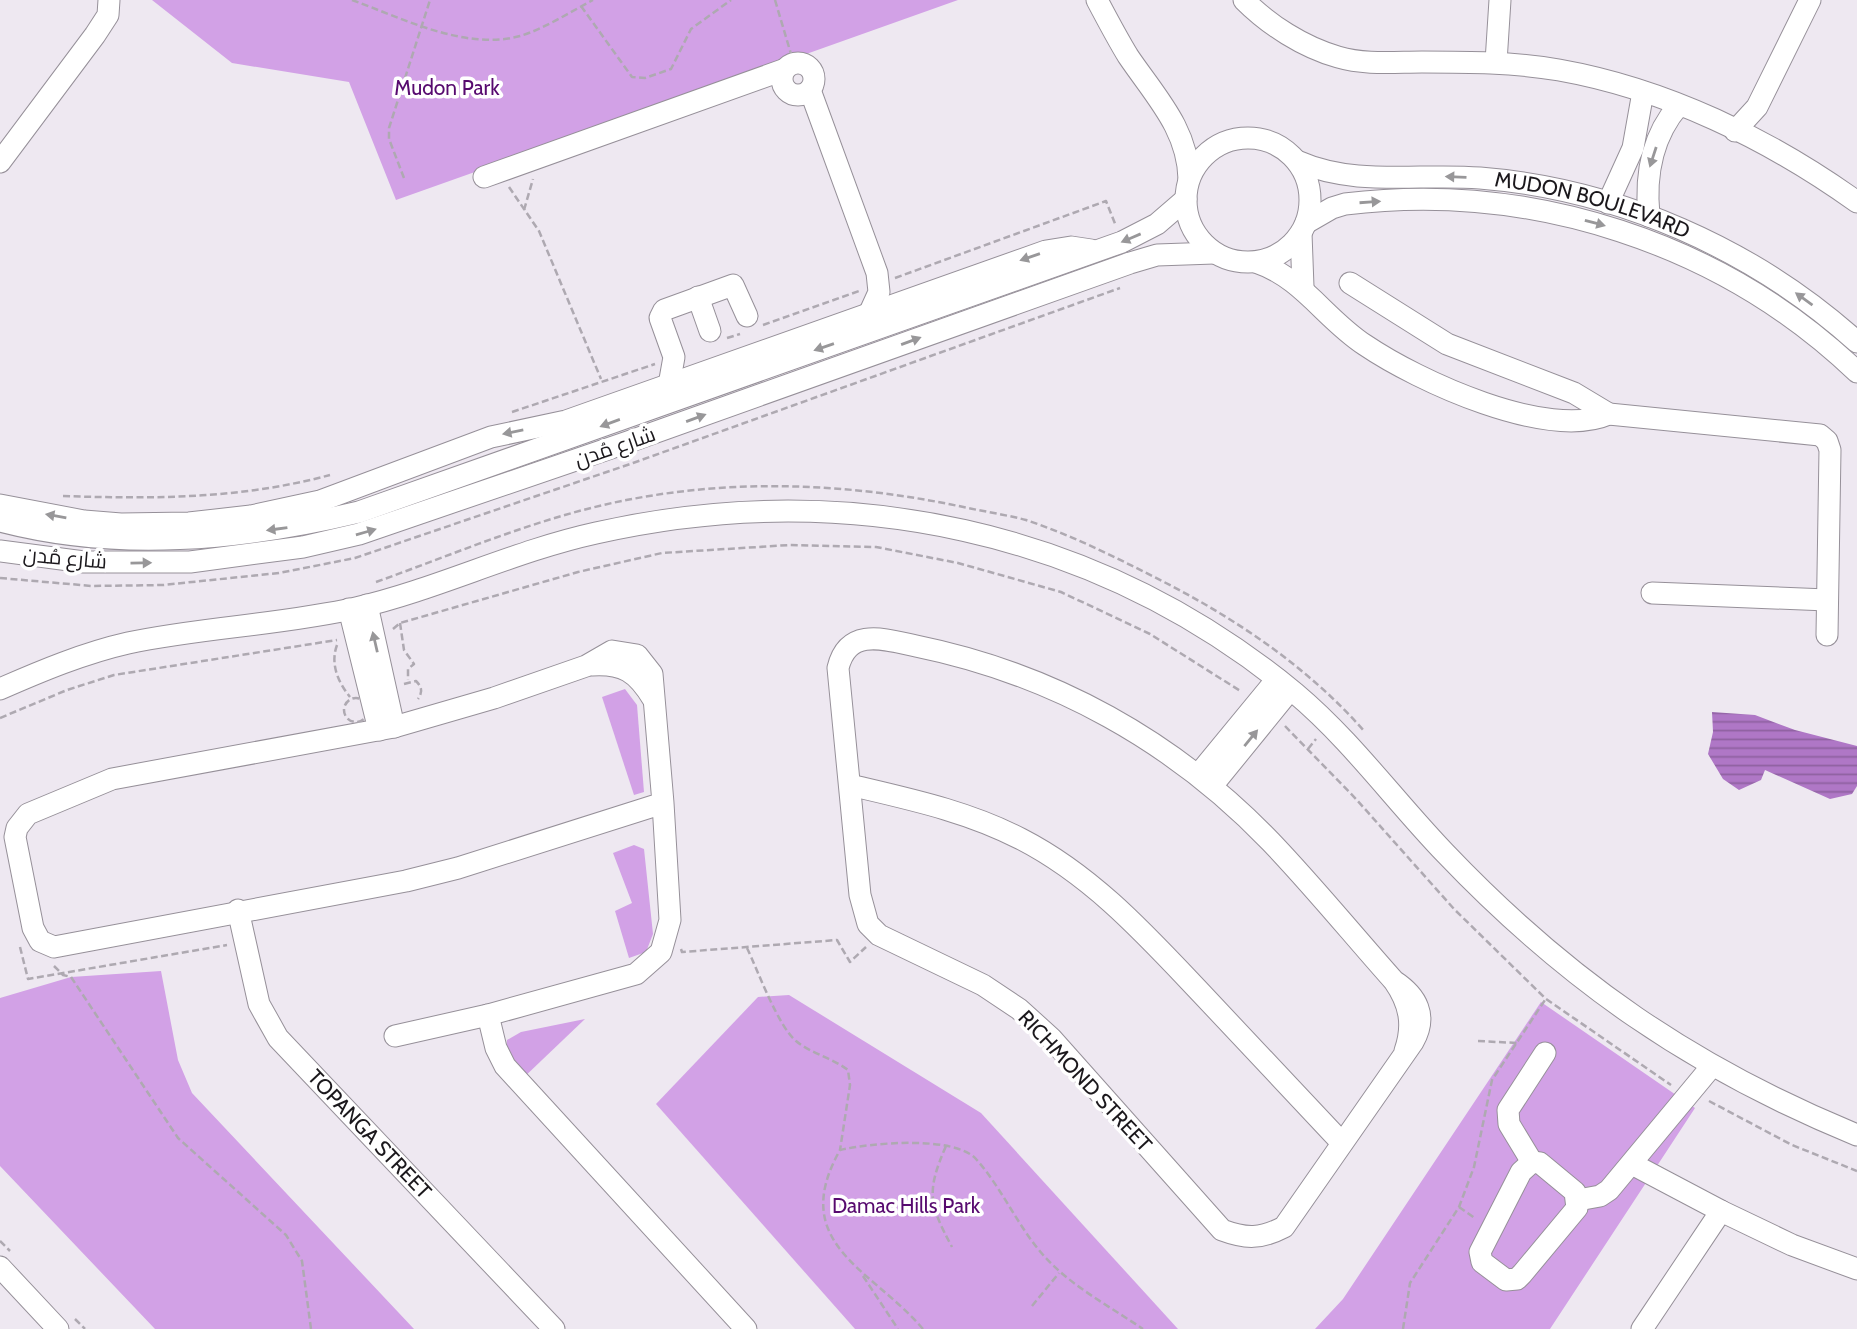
<svg xmlns="http://www.w3.org/2000/svg" width="1857" height="1329" font-family="Cabin,Cairo,sans-serif">
<style>
.park{fill:#d2a1e6}
.water{fill:url(#water-rules)}
.lines{fill:none;stroke-linecap:round;stroke-linejoin:round}
.minor-casing{stroke:#969099;stroke-width:23}
.path{stroke:#aea9b1;stroke-width:2.5;stroke-dasharray:7 3.5;stroke-linecap:butt}
.minor{stroke:#fff;stroke-width:21}
.oneway{fill:#989799}
.labels{text-anchor:middle;stroke-width:7;stroke-linejoin:round;paint-order:stroke}
.park-label{font-size:21px;fill:#570a6f;stroke:#fff}
.street-label{font-size:21px;fill:#1b181c;stroke:#fff}
</style>
<defs>
<pattern id="water-rules" width="6" height="5" patternUnits="userSpaceOnUse" patternTransform="scale(1.75)"><rect width="6" height="5" fill="#af77c6"/><path d="M0 2.5h6" fill="none" stroke="#8e61a0"/></pattern>
</defs>
<rect width="100%" height="100%" fill="#eee8f1"/>
<!-- park -->
<g class="park">
<path d="M152,0H958L396,200L349,82L232,63Z"/>
<path d="M625,689L637,705L644,792L634,795L602,697Z"/>
<path d="M634,845L644,849L653,934L646,952L629,958L615,911L632,903L613,853Z"/>
<path d="M161,971L178,1060L192,1093L414,1329H155L0,1166V998L71,977Z"/>
<path d="M789,995L981,1113L1178,1329H855L656,1104L758,997Z"/>
<path d="M1541,1002L1695,1108L1550,1329H1315L1343,1299Z"/>
<path d="M585,1019L520,1081L505,1060L507,1040L521,1032Z"/>
</g>
<!-- water -->
<path class="water" d="M1712,712L1755,715L1795,730L1857,746V786L1852,794L1830,799L1765,770L1761,780L1739,790L1723,779L1708,754L1713,732Z"/>
<g class="lines">
<!-- minor casing -->
<g class="minor-casing">
<g id="minor">
<path d="M1097,0C1107,19 1117,38 1128,56C1155,96 1188,129 1189,179"/>
<path d="M1244,0C1269,25 1303,47 1338,57C1365,65 1394,62 1422,62C1468,62 1513,62 1559,70C1666,89 1769,139 1857,202"/>
<path d="M1496,62L1500,0"/>
<circle cx="798" cy="79" r="16"/>
<path d="M810,90L877,273L879,292L869,314"/>
<path d="M1735,131L1757,107L1810,0"/>
<circle cx="1248" cy="200" r="62"/>
<path id="s1" d="M1297,161C1356,187 1418,173 1480,178C1618,189 1754,249 1857,342"/>
<path d="M0,162L95,35L108,15L109,0"/>
<path d="M484,177L783,70"/>
<path d="M1608,203L1633,148L1643,92"/>
<path d="M1649,216C1645,176 1652,136 1679,105"/>
<path d="M1306,223L1332,208L1345,204C1531,181 1722,243 1857,372"/>
<path d="M1301,233L1303,287"/>
<path d="M1256,262C1303,278 1325,319 1365,345C1418,381 1548,441 1609,414L1820,435L1827,441L1830,450L1827,635"/>
<path d="M1350,283L1447,344L1574,393L1609,414"/>
<path d="M698,297L710,331"/>
<path d="M669,385L674,357L660,318L664,310L733,285L747,316"/>
<path d="M0,505L84,521L121,524L189,523L251,516L320,501L491,437L566,421L1046,251L1071,247L1091,250"/>
<path d="M0,521C118,552 241,540 359,512L1122,242L1157,224L1186,199"/>
<path d="M0,551L84,562H190L303,547L359,534L628,442L1130,263L1157,255L1214,253"/>
<path d="M1652,593L1827,600"/>
<path d="M367,605L394,727"/>
<path d="M349,609L379,730"/>
<path d="M592,665C623,663 637,672 653,699"/>
<path d="M0,689C41,671 84,653 128,643C203,627 281,625 356,608C438,589 514,551 596,533C845,477 1096,529 1295,693C1352,741 1394,800 1445,853C1567,981 1693,1068 1857,1135"/>
<path d="M1198,775L1277,679"/>
<path d="M850,785C909,799 967,811 1021,839C1093,876 1146,935 1201,993C1248,1043 1295,1093 1342,1143"/>
<path d="M1212,786L1290,690"/>
<path id="s2" d="M238,910L259,1004L278,1038L554,1329"/>
<path d="M1394,981C1417,996 1428,1016 1413,1042L1284,1227C1261,1239 1246,1239 1222,1230L1051,1038L1019,1009L983,985L879,935L868,924L860,895L838,668C848,627 884,639 916,646C1053,674 1174,741 1271,842C1314,887 1353,935 1394,981C1410,1004 1414,1025 1405,1051"/>
<path d="M488,1015L496,1048L505,1066L746,1329"/>
<path d="M395,1036L488,1015L636,974L661,952L670,920L663,803L652,674L637,655L612,651L586,666L494,698L394,727L112,779L28,814L17,828L15,837L33,928L40,941L54,947L406,881L458,868L663,803"/>
<path d="M1532,1162L1540,1163L1575,1192L1577,1208L1522,1274L1517,1279L1506,1280L1482,1262L1480,1252L1521,1172Z"/>
<path d="M1532,1162L1509,1124L1508,1110L1545,1053"/>
<path d="M1632,1164L1721,1211L1792,1245L1857,1269"/>
<path d="M1578,1200L1600,1196L1609,1190L1712,1066"/>
<path d="M0,1267L58,1329"/>
<path d="M1642,1329L1721,1211"/>
</g>
</g>
<!-- path -->
<g class="path">
<path d="M352,0C402,18 465,51 520,36C544,29 570,12 593,0"/>
<path d="M775,0L791,54"/>
<path d="M581,6L632,77L645,78L671,69L691,29L731,0"/>
<path d="M404,178L389,139V128L430,0"/>
<path d="M509,187L539,231L601,379"/>
<path d="M524,210L533,179"/>
<path d="M895,278L1106,201L1116,226"/>
<path d="M763,325L859,291"/>
<path d="M727,338L740,334"/>
<path d="M512,412L655,364"/>
<path d="M63,496C154,499 241,499 330,475"/>
<path d="M0,578L92,586L163,585L279,573L355,558L633,463L1120,288"/>
<path d="M376,582C460,552 544,515 632,499C744,478 857,484 968,508C987,512 1007,515 1026,520C1074,536 1119,559 1164,582C1238,620 1310,669 1365,732"/>
<path d="M400,623L404,650L414,664L408,669V680"/>
<path d="M393,629L400,623L578,572L662,553L790,545L876,547L958,563L1061,592L1150,634L1242,692"/>
<path d="M337,645C330,664 338,682 350,697"/>
<path d="M404,684L416,681C422,687 423,692 418,699"/>
<circle cx="356" cy="710" r="12"/>
<path d="M0,718L67,690L114,675L337,640"/>
<path d="M1285,726L1356,799L1454,909L1546,999L1671,1085"/>
<path d="M1308,749L1316,739"/>
<path d="M20,947L28,979L227,945"/>
<path d="M747,948C758,971 778,1026 796,1041C810,1053 832,1058 848,1070L850,1085L840,1150"/>
<path d="M681,949L682,952L837,940L850,962L866,947"/>
<path d="M54,966L63,975L71,977L178,1138L286,1235L302,1261L311,1329"/>
<path d="M1478,1041L1517,1043"/>
<path d="M1709,1101L1792,1145L1857,1171"/>
<path d="M946,1146C926,1192 929,1204 952,1247"/>
<path d="M1459,1207L1476,1219"/>
<path d="M0,1241L10,1251"/>
<path d="M863,1276L898,1329"/>
<path d="M1032,1306L1059,1273"/>
<path d="M75,1319L85,1329"/>
<path d="M923,1329C872,1269 787,1244 840,1150C870,1143 954,1135 976,1159C1002,1188 1018,1227 1044,1256C1071,1286 1109,1306 1143,1329"/>
<path d="M1403,1329L1410,1283L1459,1207L1474,1167L1492,1080L1545,1000"/>
</g>
<!-- minor -->
<use href="#minor" class="minor"/>
</g>
<!-- one-way arrows -->
<defs><path id="oneway-solid" d="M-6-.8H1V-3.2L6.5 0L1 3.2V.8H-6Z" transform="scale(1.75)"/></defs>
<g class="oneway">
<use href="#oneway-solid" transform="translate(1653 157) rotate(108)"/>
<use href="#oneway-solid" transform="translate(1456 177) rotate(-178)"/>
<use href="#oneway-solid" transform="translate(1370 202) rotate(-4)"/>
<use href="#oneway-solid" transform="translate(1595 223) rotate(15)"/>
<use href="#oneway-solid" transform="translate(1131 238) rotate(157)"/>
<use href="#oneway-solid" transform="translate(1030 257) rotate(161)"/>
<use href="#oneway-solid" transform="translate(1804 299) rotate(-144)"/>
<use href="#oneway-solid" transform="translate(911 341) rotate(-20)"/>
<use href="#oneway-solid" transform="translate(824 347) rotate(161)"/>
<use href="#oneway-solid" transform="translate(696 418) rotate(-20)"/>
<use href="#oneway-solid" transform="translate(610 423) rotate(160)"/>
<use href="#oneway-solid" transform="translate(513 432) rotate(169)"/>
<use href="#oneway-solid" transform="translate(56 516) rotate(-170)"/>
<use href="#oneway-solid" transform="translate(277 529) rotate(172)"/>
<use href="#oneway-solid" transform="translate(366 532) rotate(-16)"/>
<use href="#oneway-solid" transform="translate(141 563) rotate(-1)"/>
<use href="#oneway-solid" transform="translate(375 642) rotate(-103)"/>
<use href="#oneway-solid" transform="translate(1251 738) rotate(-51)"/>
</g>
<g class="labels">
<!-- park labels -->
<g class="park-label">
<text x="447" y="95">Mudon Park</text>
<text x="906" y="1213">Damac Hills Park</text>
</g>
<!-- street labels -->
<g class="street-label">
<text dy="7" stroke="none"><textPath href="#s1" startOffset="301">MUDON BOULEVARD</textPath></text>
<text transform="translate(615 447) rotate(-19)" y="7">شارع مُدن</text>
<text transform="translate(65 558) rotate(5)" y="7">شارع مُدن</text>
<text transform="translate(1085 1081) rotate(47)" y="7">RICHMOND STREET</text>
<text dy="7" stroke="none"><textPath href="#s2" startOffset="268">TOPANGA STREET</textPath></text>
</g>
</g>
</svg>
